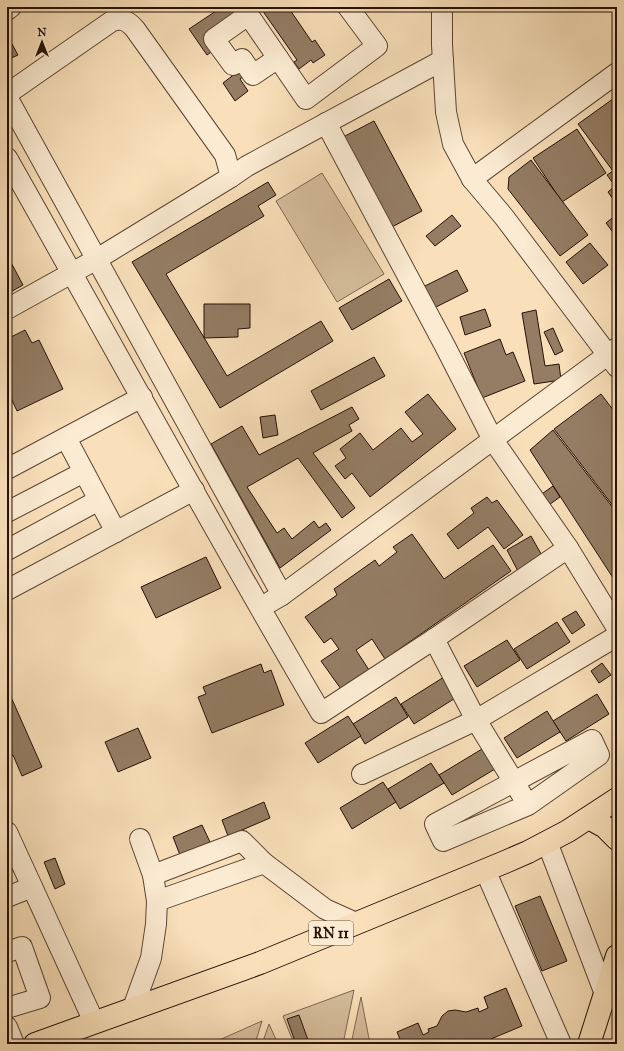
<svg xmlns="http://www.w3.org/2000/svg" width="624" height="1051" font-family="'IM FELL Great Primer',serif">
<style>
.green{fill:#d5bd9b;stroke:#7e6750}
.building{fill:#947d64;stroke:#261106}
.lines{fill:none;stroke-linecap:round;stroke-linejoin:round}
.minor-casing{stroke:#5b4533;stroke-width:22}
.major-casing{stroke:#261106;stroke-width:24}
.minor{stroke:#fbebd2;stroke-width:20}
.major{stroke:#f9e0ba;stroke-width:22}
.labels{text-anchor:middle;stroke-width:3.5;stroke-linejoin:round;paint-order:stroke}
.shield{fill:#fbebd2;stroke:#665243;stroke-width:1}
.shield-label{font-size:14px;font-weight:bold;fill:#261106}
</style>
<rect width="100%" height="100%" fill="#f9e0ba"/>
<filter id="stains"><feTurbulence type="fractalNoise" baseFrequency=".005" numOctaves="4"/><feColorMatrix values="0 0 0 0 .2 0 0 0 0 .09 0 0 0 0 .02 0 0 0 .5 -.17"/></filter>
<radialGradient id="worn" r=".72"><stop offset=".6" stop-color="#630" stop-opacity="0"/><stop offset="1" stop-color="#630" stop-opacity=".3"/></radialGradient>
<!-- green -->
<g class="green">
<path d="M322,173L384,274L337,302L276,201Z"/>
<path d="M354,990L343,1044H294L283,1016Z"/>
<path d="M361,997L370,1044H351Z"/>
<path d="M262,1021L255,1044H210Z"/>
<path d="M269,1024L278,1044H262Z"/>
</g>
<!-- building -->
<g class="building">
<path d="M222,7H230L235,14L204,35L214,50L207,55L189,29Z"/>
<path d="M260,7H288L312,42L315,40L325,55L313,63L311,60L299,69L294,62L297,60Z"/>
<path d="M7,35L18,55L7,60Z"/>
<path d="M240,70L244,76L240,79L248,91L235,101L223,83Z"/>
<path d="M617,96V205L608,192L615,186L607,175L613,171L578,124Z"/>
<path d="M374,121L422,211L390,228L343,137Z"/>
<path d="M577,129L606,173L562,202L533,158Z"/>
<path d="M531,160L588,235L560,256L508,189L509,177Z"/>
<path d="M268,182L276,195L258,206L264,216L166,274L227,376L321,321L333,341L220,408L132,262Z"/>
<path d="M617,214V233L615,235L606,223Z"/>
<path d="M452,215L461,226L435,246L426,236Z"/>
<path d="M590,243L608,265L583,284L566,262Z"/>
<path d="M7,255L23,285L7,294Z"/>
<path d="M457,270L468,291L432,309L421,288Z"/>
<path d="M389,279L402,301L352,330L339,308Z"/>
<path d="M204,304H250V328L238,329V337L204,338Z"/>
<path d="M485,309L491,326L465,335L460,317Z"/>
<path d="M536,310L545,366L559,364L561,380L534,384L522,313Z"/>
<path d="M553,328L563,351L555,355L544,332Z"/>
<path d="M25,330L32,343L39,340L63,389L17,411L7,389V339Z"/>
<path d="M500,339L506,355L513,352L525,381L482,398L464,353Z"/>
<path d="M374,357L385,376L321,410L311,391Z"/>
<path d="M428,394L456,429L370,497L352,473L345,479L335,466L346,458L340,449L360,433L373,450L401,428L412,442L423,434L405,412Z"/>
<path d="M601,394L617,415V511L554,429Z"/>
<path d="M352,407L359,419L349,425L352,431L313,453L355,508L342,518L298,458L247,487L277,533L284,528L292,539L314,521L319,528L326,523L331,530L280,568L211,444L242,426L259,455Z"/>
<path d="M275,415L278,435L263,438L260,417Z"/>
<path d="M553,430L617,513V584L530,450Z"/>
<path d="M553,486L560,497L546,507L539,496Z"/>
<path d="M487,497L492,503L497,500L523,535L504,549L488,527L458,549L447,534L474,513L471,508Z"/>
<path d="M412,534L444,579L493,545L511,571L385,659L372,639L356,650L369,670L341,689L321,661L339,649L331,638L324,643L305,617L337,595L334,589L375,560L379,566L397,552L393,547Z"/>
<path d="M531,536L545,561L520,575L507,550Z"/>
<path d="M206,557L221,588L156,618L141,587Z"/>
<path d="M576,611L585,625L572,634L562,619Z"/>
<path d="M557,622L570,642L527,669L514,649Z"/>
<path d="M507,640L520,660L477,687L464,666Z"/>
<path d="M602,663L611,675L599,683L591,671Z"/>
<path d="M261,664L264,673L271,670L284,705L212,733L198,697L206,694L203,687Z"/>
<path d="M444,677L457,697L414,724L401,704Z"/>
<path d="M7,688L42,767L22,776L13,755L9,756L7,751Z"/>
<path d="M597,694L609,714L566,741L553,721Z"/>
<path d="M396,697L408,717L365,744L353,724Z"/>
<path d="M547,711L560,732L517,758L504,738Z"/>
<path d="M348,716L361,736L318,763L305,743Z"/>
<path d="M138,728L151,758L118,772L105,742Z"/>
<path d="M482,749L495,769L452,795L439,775Z"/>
<path d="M431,763L444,783L400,809L388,789Z"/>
<path d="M383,782L396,802L352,829L340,808Z"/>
<path d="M264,802L270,818L228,836L222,820Z"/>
<path d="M202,825L210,842L180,855L173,837Z"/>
<path d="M55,858L65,884L55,889L44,862Z"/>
<path d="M540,896L567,961L542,971L515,906Z"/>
<path d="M506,988L522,1026L479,1044H402L397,1032L418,1023L423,1035L429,1032L428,1029L437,1026L442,1016L448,1011L455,1010L466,1012L478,1008L479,1012L488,1008L484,997Z"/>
<path d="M299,1015L308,1040L296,1044L287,1019Z"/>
</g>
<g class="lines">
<!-- minor casing -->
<g class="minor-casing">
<g id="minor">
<path d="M243,7L306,99L377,46L348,7"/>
<path d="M442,7V45L446,112L453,144L472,179L504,217L617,367"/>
<path d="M7,10L11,7"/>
<path d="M248,15L214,39L233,65L242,59L253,75L278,58"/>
<path d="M7,94L112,21C123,18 128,21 135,29L225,155L231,177L97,259L7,309"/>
<path d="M7,97L282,595"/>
<path d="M326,123L445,346L493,440L568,548L617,628"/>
<path d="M7,158C112,343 213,530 321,713L434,639L568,548"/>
<path d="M231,177L247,166L443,60"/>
<path d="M472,179L617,73"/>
<path d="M66,438L116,532"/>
<path d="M7,469L142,397"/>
<path d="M7,512L84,472"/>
<path d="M7,550L99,500"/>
<path d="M7,590L194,490"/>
<path d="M270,602L282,595L617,348"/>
<path d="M434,639L476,720L528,805L599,755L592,740L435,824L443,841L528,805"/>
<path d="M362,774L476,720L617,636"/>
<path d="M7,832L94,1022"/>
<path d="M140,839L153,875"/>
<path d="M547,842L605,994"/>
<path d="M485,870L561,1044"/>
<path d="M7,897L32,887"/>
<path d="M157,901L153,875L242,841L264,863"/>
<path d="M7,952L22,947L40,998L7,1008"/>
<path d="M133,1008L151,958L156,924L157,901L264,863L325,909L356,923"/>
<path d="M7,1027L14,1044"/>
</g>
</g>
<!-- major casing -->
<g class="major-casing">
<g id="major">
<path d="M589,818L605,827L617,839"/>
<path d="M35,1044L260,963L505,862L528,852L568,831L617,799"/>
<path d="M589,1044L617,956"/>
</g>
</g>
<!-- minor -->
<use href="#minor" class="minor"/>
<!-- major -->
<use href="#major" class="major"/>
</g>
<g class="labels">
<!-- shield labels -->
<rect class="shield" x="309" y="921" width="44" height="24" rx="3"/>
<g class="shield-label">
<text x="331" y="938">RN 11</text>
</g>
</g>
<!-- margin -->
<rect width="624" height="1051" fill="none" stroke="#f9e0ba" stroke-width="24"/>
<rect x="8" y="8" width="608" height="1035" fill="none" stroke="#261106" stroke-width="2"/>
<rect x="12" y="12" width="600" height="1027" fill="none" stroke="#261106"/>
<!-- north arrow -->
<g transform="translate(42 42)" stroke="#fbebd2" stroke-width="3" paint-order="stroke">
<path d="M0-3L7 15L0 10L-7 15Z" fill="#261106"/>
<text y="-6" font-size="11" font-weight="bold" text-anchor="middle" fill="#261106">N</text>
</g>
<rect width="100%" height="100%" filter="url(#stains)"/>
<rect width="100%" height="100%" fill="url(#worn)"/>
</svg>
